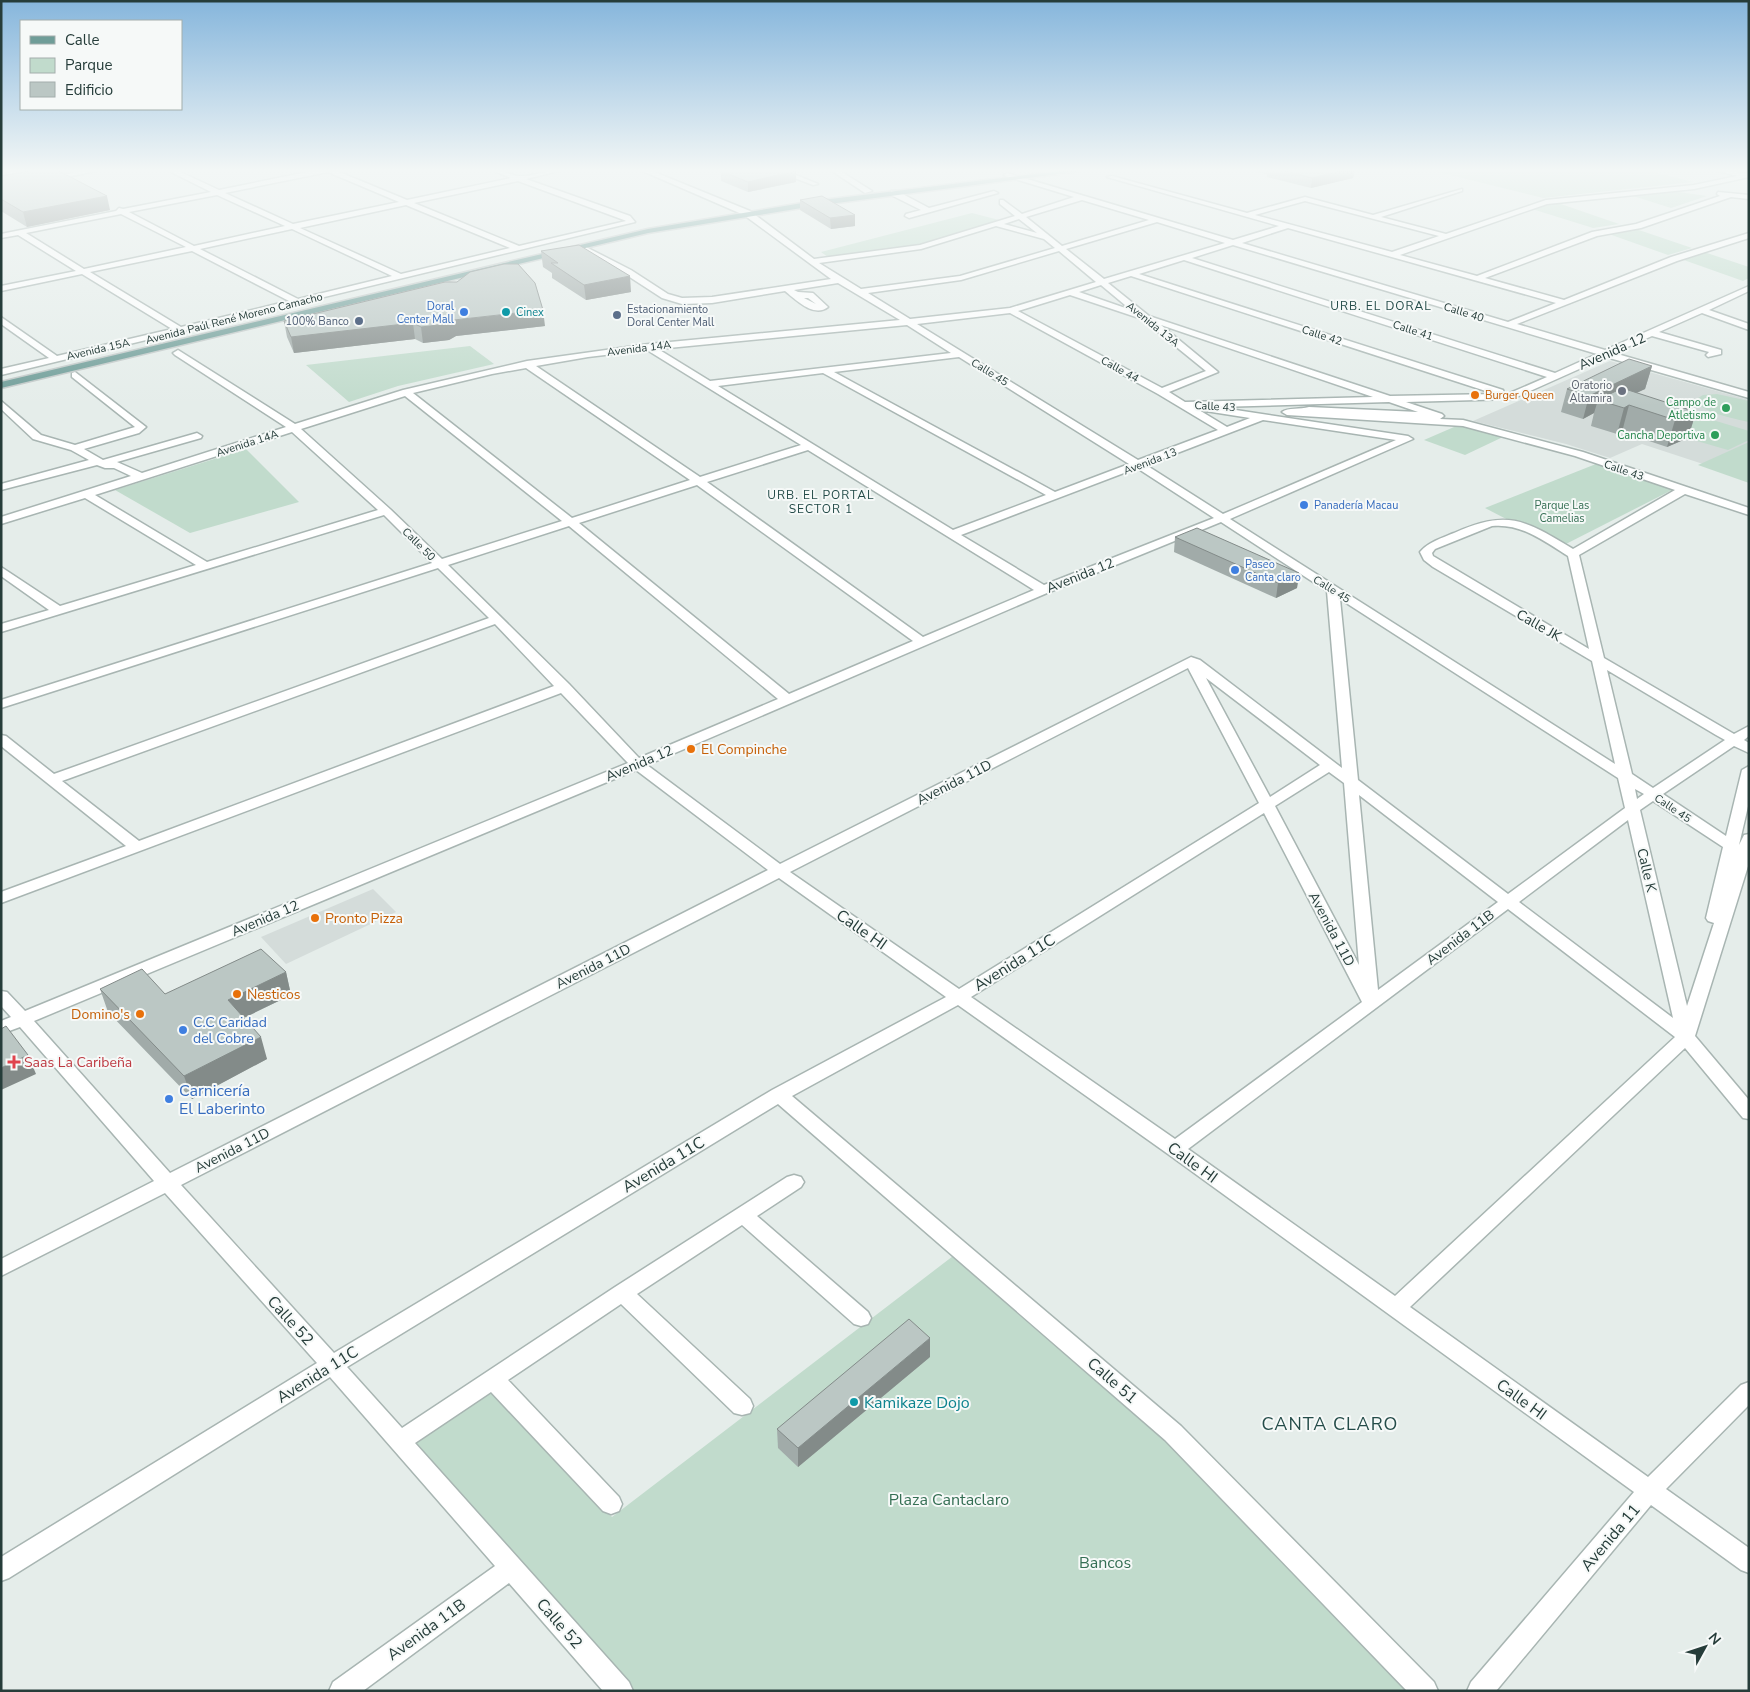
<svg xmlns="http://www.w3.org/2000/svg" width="1750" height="1692" font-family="'Nunito Sans',sans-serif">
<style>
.built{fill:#d4dcda}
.green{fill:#c1dbcc}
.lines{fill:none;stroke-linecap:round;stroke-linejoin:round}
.minor-casing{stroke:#a8b5b2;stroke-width:3}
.primary-casing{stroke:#c2c9c8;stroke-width:3}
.minor{fill:#fff;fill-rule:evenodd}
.primary{fill:#6f9d98;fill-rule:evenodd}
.wall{fill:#a1aba9}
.shaded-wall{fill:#838b89}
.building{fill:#bbc7c4;stroke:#838b89}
.shop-dot{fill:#3f7fe0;stroke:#f6f9f8;stroke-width:2}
.culture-dot{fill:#0f9aa8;stroke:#f6f9f8;stroke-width:2}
.service-dot{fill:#5c6f8a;stroke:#f6f9f8;stroke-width:2}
.worship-dot{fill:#6b7280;stroke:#f6f9f8;stroke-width:2}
.food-dot{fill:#e8710a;stroke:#f6f9f8;stroke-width:2}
.leisure-dot{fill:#2e9e5b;stroke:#f6f9f8;stroke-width:2}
.health-dot{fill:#e0444e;stroke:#f6f9f8;stroke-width:2}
.labels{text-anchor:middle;stroke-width:4;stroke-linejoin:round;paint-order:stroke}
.far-shop-label{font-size:11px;fill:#366cbe;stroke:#f6f9f8;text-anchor:start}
.far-service-label{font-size:11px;fill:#4e5e75;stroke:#f6f9f8;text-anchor:start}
.far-culture-label{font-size:11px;fill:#0d838f;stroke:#f6f9f8;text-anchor:start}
.far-street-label{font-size:11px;fill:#263d3a;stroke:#f6f9f8}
.far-worship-label{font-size:11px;fill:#5b616d;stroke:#f6f9f8;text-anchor:end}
.far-food-label{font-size:11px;fill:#c56008;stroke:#f6f9f8;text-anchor:start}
.far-leisure-label{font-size:11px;fill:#27864d;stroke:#f6f9f8;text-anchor:end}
.far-park-label{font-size:11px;fill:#356f54;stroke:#f6f9f8}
.far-neighbourhood-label{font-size:12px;letter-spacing:1px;fill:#244c49;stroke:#f6f9f8}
.street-label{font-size:14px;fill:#263d3a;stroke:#f6f9f8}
.food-label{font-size:14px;fill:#c56008;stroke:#f6f9f8;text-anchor:start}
.shop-label{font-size:14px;fill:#366cbe;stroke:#f6f9f8;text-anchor:start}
.health-label{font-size:14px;fill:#be3a42;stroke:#f6f9f8;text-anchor:start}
.near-street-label{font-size:16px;fill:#263d3a;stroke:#f6f9f8}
.near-shop-label{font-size:16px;fill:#366cbe;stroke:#f6f9f8;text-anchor:start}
.near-culture-label{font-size:16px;fill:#0d838f;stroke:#f6f9f8;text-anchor:start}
.near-park-label{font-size:16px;fill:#356f54;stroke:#f6f9f8}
.near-neighbourhood-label{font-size:18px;letter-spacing:1px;fill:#244c49;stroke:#f6f9f8}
</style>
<rect width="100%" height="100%" fill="#e5edea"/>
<!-- built -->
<g class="built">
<path d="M1610,361L1749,400V443L1703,464L1642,444L1610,458L1566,444L1473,421Z"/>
<path d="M373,889L396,912L286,964L261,937Z"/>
</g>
<!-- green -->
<g class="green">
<path d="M1426,169H1643L1693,182L1543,198Z"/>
<path d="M1672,191L1707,196L1671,208L1633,196Z"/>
<path d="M1555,202L1619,224L1593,228L1532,209Z"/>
<path d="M972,213L999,220L916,246L828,257L821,252Z"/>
<path d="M1633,228L1692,248L1668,255L1606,233Z"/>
<path d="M1704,252L1749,267V278L1743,281L1681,259Z"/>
<path d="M470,346L494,364L398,386L349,402L306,365Z"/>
<path d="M1717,394L1749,401V422C1736,419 1700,412 1695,400L1703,395Z"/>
<path d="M1703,417L1749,431V440L1728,450L1690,439L1691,438L1673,432Z"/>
<path d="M1461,424L1505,436L1465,455L1424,440Z"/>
<path d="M1749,442V483L1698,465Z"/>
<path d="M246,449L299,502L190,533L115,490Z"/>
<path d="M1601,462L1676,488L1560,547L1485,508Z"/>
<path d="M957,1253L1170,1437L1419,1691H627L409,1440L493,1386L612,1517Z"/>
</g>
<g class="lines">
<!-- minor casing -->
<g class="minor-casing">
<g id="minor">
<path d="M12,169H31L15,175L1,185V180Z"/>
<path d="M90,169H106L47,181L44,179Z"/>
<path d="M165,169H174L219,190L322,169H332L407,200L511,178L489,169C501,169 510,176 520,176C533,177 551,169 567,169L526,179L630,216L635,222L1,375V369L49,358L1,324V317L57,356L172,329L82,274L1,291V286L76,271L18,235L1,238V234L116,211L119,208L123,209L211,192ZM328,172L399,202L293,224L225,193ZM518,181L624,220L626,221L519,246L414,203ZM217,195L285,226L194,246L129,212ZM406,205L510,248L401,274L300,228ZM121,214L186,247L84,269L26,233ZM292,229L392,276L298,299L200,249ZM192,251L289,301L181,327L90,272Z"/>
<path d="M638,169H647L750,211L814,259L920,245L1015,216L1000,204V200H1003L1022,214L1074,197L1005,176L1004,175L1007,173L1233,240L1279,226L1107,177L1112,176L1247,213L1305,197L1373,215L1462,189V191L1381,217L1446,234L1546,200L1694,185L1737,176L1711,169C1721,169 1742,174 1749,173V177L1694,189L1547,204L1400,255L1477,276L1592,232L1636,224L1720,196L1717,194L1718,192L1749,195V199L1731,197L1641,228L1597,236L1485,278L1564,300L1671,257L1749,233V238L1677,261L1517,324L1605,350L1749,286V291L1709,310L1749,324V330L1702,313L1659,332L1721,350V354L1708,357L1706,355L1709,352L1652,336L1614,353L1749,392V398L1606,357L1512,399L1406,402L1442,414L1444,416L1440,419L1463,420L1583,452L1749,508V515L1685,494L1579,555L1604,658L1734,734L1749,726V736L1744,740L1749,743V753L1734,746L1663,794L1726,836L1742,770L1749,766V802L1739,845L1744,835L1749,834V863L1695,1036L1749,1100V1119L1743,1118L1685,1048L1410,1307L1648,1477L1741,1385L1749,1382V1405L1666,1489L1749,1548V1573L1741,1570L1651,1505L1496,1691H1467L1471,1682L1634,1492L1168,1154L958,1005L792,1096L1181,1426L1434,1682L1438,1691H1407L1165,1440L778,1104L347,1367L402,1428L615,1287L787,1177L794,1175L801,1177L804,1182L801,1187L757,1216L868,1312L871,1318L868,1324L861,1326L854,1324L742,1225L637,1294L750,1399L753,1406L750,1413L742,1415L734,1413L621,1304L508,1380L619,1497L622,1504L619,1511L611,1514L603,1511L491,1392L415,1443L629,1682L633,1691H603L509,1583L363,1691H329L333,1682L495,1566L330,1377L9,1578L1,1581V1557L317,1363L165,1193L1,1276V1259L154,1181L20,1027L1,1034V1021L11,1017L1,1006V991L7,992L25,1011L628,763L561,693L1,903V892L126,846L1,746V735L6,736L54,774L489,618L438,568L1,708V700L432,563L384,515L1,632V624L49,610L1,576V567L60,606L196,565L85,498L1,524V517L131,476L114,468H105L97,465L1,490V484L89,460L71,450L33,439L1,409V401L41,435L75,445L135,427L72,377V373L75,372L146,427L139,433L84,449L103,460L197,433L202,436L201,438L117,462L142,473L286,427L175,355L173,353L178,350L295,424L403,390L527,361L649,344L900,320L838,283L794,290L798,292L813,293L828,307C814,318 796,300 785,291L712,303L682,304L662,298L625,274L580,251V247H586L631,270L668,294L682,298L712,297L831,279L744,215ZM1082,200L1149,220L1062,246L1026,217ZM1305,201L1439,236L1392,252L1255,215ZM1019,219L1037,233L1004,224ZM1157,222L1225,243L1104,279L1066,249ZM996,226L1044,239L1055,248L960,276L861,289L819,263L921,249ZM1288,228L1556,303L1508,322L1242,243ZM1233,245L1597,354L1555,373L1192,258ZM1059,251L1096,282L1010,308L910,319L868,293L961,280ZM1184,260L1547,377L1510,393H1504L1503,390L1139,274ZM1131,276L1495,394L1390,396L1149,316L1108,283ZM1101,285L1131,310L1079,292ZM1070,295L1142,319L1206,371L1162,388L1018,311ZM804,298H808L816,304ZM1010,313L1158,394L1218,430L1138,460L917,324ZM907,325L951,353L710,381L658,349ZM1161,325L1373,397L1185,402L1169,392L1218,372ZM647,350L801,445L700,477L536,366L588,357ZM959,357L1129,464L1055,492L834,372ZM526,368L690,480L572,518L413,393L492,374ZM823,373L1046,495L953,530L718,386ZM405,396L562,521L442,559L390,509L301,429ZM1389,402L1418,412L1309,407C1300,410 1288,407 1282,412L1287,415L1463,426L1575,456L1675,490L1573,549C1525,520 1508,509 1454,533C1442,538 1428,542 1420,552L1424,560L1433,567L1592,661L1615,764L1230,519L1413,439L1408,436L1216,407ZM1199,410L1250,418L1227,427ZM1263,420L1396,440L1223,514L1146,465ZM292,432L378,510L207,562L95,495ZM808,450L1034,590L923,637L707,482ZM1137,468L1214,518L1044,585L961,535ZM697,485L913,641L789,694L579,523ZM1221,522L1327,591L1342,768L1200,660L1191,657L780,864L647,765L1047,593ZM569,526L778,699L639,758L569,684L448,565ZM1492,526C1521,523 1544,541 1568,556L1589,649L1433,556L1432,553L1435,549ZM1340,599L1618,778L1625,808L1508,894L1358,780ZM495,624L554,686L139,841L62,781ZM1188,668L1259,803L959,989L790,872ZM1607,670L1716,735L1725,740L1653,788L1632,774ZM1206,678L1320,765L1270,797ZM636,770L768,870L170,1173L34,1021ZM1329,772L1344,783L1359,965L1275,806ZM1635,789L1644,794L1637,799ZM1359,795L1498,902L1378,990ZM1653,801L1723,847L1706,918L1708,921L1714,923L1687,1006L1640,810ZM1264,813L1362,1002L1175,1139L971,997ZM1628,820L1673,1018L1519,902ZM779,878L946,997L772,1090L334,1353L181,1185ZM1508,909L1675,1037L1395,1296L1188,1149Z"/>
<path d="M771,169H781L818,184L813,185Z"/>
<path d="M829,169H837L872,191L865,193Z"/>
<path d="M891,191H897L929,208L994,191L998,193L909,218L905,216L906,214L921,210L891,195Z"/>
</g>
</g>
<!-- primary casing -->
<g class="primary-casing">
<path id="primary" d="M1074,169H1096L814,206L648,233L1,388V382L648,229L814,201Z"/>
</g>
<!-- minor -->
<use href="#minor" class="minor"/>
<!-- primary -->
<use href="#primary" class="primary"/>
</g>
<!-- wall -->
<g class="wall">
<path d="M1256,169H1355L1353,178L1311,188L1267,177V174L1256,172Z"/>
<path d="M721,171L796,182L748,192L721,181Z"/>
<path d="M1,176L110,210L27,227L1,211Z"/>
<path d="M800,200L855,215V226L831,229L800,210Z"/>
<path d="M541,251L631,292L586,300L552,278V273L543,267Z"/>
<path d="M284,321L545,326L456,336L449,340L423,343L415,339L294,353L287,337Z"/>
<path d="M1652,366L1645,389L1636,393L1696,412L1688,438L1667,447L1622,432L1617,434L1591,426L1594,413L1583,419L1561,412L1567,389Z"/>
<path d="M1175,537L1299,573L1297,588L1276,598L1174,552Z"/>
<path d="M286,972L291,995L244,1018L267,1059L192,1099L108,1012L100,989L165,994Z"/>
<path d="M930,1357L798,1467L778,1448L777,1429Z"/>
</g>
<!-- shaded-wall -->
<g class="shaded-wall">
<path d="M1350,169H1355L1353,178L1311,188L1312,178Z"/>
<path d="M796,171V182L748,192V182Z"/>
<path d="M107,196L110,210L27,227L23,212Z"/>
<path d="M855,215V226L831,229L830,218Z"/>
<path d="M630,276L631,292L586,300L584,285Z"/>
<path d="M543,310L545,326L456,336L449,340L423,343L421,327L454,320Z"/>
<path d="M413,323L415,339L294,353L291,337Z"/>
<path d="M1652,366L1645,389L1613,404L1598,400L1594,413L1583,419L1589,396Z"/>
<path d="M1629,405L1622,432L1617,434L1624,408Z"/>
<path d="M1696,412L1688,438L1667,447L1675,420Z"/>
<path d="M1299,573L1297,588L1276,598L1278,583Z"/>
<path d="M286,972L291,995L235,1022L228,1000Z"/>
<path d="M261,1037L267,1059L192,1099L184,1076Z"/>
<path d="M28,1055L36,1074L1,1090V1068Z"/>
<path d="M930,1338V1357L798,1467V1448Z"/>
</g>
<!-- building -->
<g class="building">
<path d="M41,169H55L107,196L23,212L1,199V176Z"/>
<path d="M729,169H790L796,171L748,182L721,171Z"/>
<path d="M1277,169H1350L1312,178Z"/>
<path d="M822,196L855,215L830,218L800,200Z"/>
<path d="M579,245L630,276L584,285L551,263H558L541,251Z"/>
<path d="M504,264H518L535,283L543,310L454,320L447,324L421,327L413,323L291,337L284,321L445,282H457L470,272Z"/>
<path d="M1629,359L1652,366L1589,396L1567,389Z"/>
<path d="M1622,388L1696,412L1675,420L1629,405L1624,408L1598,400Z"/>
<path d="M1197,528L1299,573L1278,583L1175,537Z"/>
<path d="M261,949L286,972L228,1000L261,1037L184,1076L100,989L142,969L165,994Z"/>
<path d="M6,1026L28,1055L1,1068V1029Z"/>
<path d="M909,1319L930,1338L798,1448L777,1429Z"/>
</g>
<!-- sky -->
<linearGradient id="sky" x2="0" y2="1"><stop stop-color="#86b6dc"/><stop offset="0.42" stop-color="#f3f7f6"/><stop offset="1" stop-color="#f3f7f6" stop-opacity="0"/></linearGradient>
<rect width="1750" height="406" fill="url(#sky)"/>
<!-- markers -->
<g class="shop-dot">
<circle cx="464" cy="312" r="5"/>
<circle cx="1304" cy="505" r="5"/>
<circle cx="1235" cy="570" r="5"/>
<circle cx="183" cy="1030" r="5"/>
<circle cx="169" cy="1099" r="5"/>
</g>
<g class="culture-dot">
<circle cx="506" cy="312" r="5"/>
<circle cx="854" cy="1402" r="5"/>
</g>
<g class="service-dot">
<circle cx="617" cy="315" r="5"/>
<circle cx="359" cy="321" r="5"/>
</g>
<circle class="worship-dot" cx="1622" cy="391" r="5"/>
<g class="food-dot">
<circle cx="1475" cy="395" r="5"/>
<circle cx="691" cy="749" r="5"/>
<circle cx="315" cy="918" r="5"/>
<circle cx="237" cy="994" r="5"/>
<circle cx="140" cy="1014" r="5"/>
</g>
<g class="leisure-dot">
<circle cx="1726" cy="408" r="5"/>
<circle cx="1715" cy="435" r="5"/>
</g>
<path class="health-dot" d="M11.5 1054.5h5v5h5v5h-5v5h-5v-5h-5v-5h5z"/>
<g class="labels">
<!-- far-shop labels -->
<g class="far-shop-label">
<text x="454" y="310" text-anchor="end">Doral<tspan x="454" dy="13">Center Mall</tspan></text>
<text x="1314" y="509">Panadería Macau</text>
<text x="1245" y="568">Paseo<tspan x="1245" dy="13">Canta claro</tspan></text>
</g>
<!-- far-service labels -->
<g class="far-service-label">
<text x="627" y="313">Estacionamiento<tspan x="627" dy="13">Doral Center Mall</tspan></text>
<text x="349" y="325" text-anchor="end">100% Banco</text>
</g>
<!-- far-culture labels -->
<g class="far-culture-label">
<text x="516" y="316">Cinex</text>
</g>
<!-- far-street labels -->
<g class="far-street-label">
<text transform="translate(1464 312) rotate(17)" y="4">Calle 40</text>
<text transform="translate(234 318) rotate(-14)" y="4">Avenida Paúl René Moreno Camacho</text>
<text transform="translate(1153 324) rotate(39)" y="4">Avenida 13A</text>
<text transform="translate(1413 330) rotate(18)" y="4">Calle 41</text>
<text transform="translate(1322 335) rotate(18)" y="4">Calle 42</text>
<text transform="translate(639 348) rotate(-7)" y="4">Avenida 14A</text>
<text transform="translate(98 349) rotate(-13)" y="4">Avenida 15A</text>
<text transform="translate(1120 369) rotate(29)" y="4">Calle 44</text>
<text transform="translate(990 372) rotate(32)" y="4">Calle 45</text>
<text transform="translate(1215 406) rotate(3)" y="4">Calle 43</text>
<text transform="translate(247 443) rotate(-18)" y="4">Avenida 14A</text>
<text transform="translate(1150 461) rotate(-21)" y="4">Avenida 13</text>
<text transform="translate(1624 470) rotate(19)" y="4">Calle 43</text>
<text transform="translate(419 544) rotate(45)" y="4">Calle 50</text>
<text transform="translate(1332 589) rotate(32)" y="4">Calle 45</text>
<text transform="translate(1673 808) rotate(34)" y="4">Calle 45</text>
</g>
<!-- far-worship labels -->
<g class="far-worship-label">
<text x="1612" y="389">Oratorio<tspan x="1612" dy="13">Altamira</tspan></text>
</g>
<!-- far-food labels -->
<g class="far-food-label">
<text x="1485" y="399">Burger Queen</text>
</g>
<!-- far-leisure labels -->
<g class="far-leisure-label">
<text x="1716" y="406">Campo de<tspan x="1716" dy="13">Atletismo</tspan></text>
<text x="1705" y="439">Cancha Deportiva</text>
</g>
<!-- far-park labels -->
<g class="far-park-label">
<text x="1562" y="509">Parque Las<tspan x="1562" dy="13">Camelias</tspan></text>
</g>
<!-- far-neighbourhood labels -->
<g class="far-neighbourhood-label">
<text x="1381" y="310">URB. EL DORAL</text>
<text x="821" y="499">URB. EL PORTAL<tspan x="821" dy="14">SECTOR 1</tspan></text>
</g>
<!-- street labels -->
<g class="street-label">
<text transform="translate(1612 351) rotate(-24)" y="5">Avenida 12</text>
<text transform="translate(1080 575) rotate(-22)" y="5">Avenida 12</text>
<text transform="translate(1539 625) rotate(30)" y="5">Calle JK</text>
<text transform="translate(639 763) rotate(-23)" y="5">Avenida 12</text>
<text transform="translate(954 782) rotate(-27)" y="5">Avenida 11D</text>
<text transform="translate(1647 870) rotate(77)" y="5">Calle K</text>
<text transform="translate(265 918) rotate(-23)" y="5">Avenida 12</text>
<text transform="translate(1332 929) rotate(62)" y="5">Avenida 11D</text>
<text transform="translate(1460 937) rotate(-37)" y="5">Avenida 11B</text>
<text transform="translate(593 966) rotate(-27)" y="5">Avenida 11D</text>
<text transform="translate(232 1150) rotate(-27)" y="5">Avenida 11D</text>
</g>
<!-- food labels -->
<g class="food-label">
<text x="701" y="754">El Compinche</text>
<text x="325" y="923">Pronto Pizza</text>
<text x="247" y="999">Nesticos</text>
<text x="130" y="1019" text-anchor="end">Domino's</text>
</g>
<!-- shop labels -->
<g class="shop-label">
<text x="193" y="1027">C.C Caridad<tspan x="193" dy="16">del Cobre</tspan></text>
</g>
<!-- health labels -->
<g class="health-label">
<text x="24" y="1067">Saas La Caribeña</text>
</g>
<!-- near-street labels -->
<g class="near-street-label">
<text transform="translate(862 929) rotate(35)" y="6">Calle HI</text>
<text transform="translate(1014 962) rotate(-32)" y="6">Avenida 11C</text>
<text transform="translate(1193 1162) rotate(36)" y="6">Calle HI</text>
<text transform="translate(663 1164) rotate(-31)" y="6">Avenida 11C</text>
<text transform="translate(291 1320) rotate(48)" y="6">Calle 52</text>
<text transform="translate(317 1374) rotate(-32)" y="6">Avenida 11C</text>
<text transform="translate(1113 1380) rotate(41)" y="6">Calle 51</text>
<text transform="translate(1522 1399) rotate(36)" y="6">Calle HI</text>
<text transform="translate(1610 1537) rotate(-50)" y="6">Avenida 11</text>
<text transform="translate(560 1623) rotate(49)" y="6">Calle 52</text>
<text transform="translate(426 1629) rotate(-36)" y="6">Avenida 11B</text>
</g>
<!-- near-shop labels -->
<g class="near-shop-label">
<text x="179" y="1096">Carnicería<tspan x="179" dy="18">El Laberinto</tspan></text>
</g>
<!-- near-culture labels -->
<g class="near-culture-label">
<text x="864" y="1408">Kamikaze Dojo</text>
</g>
<!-- near-park labels -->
<g class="near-park-label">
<text x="949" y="1505">Plaza Cantaclaro</text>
<text x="1105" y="1568">Bancos</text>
</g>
<!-- near-neighbourhood labels -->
<g class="near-neighbourhood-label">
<text x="1330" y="1430">CANTA CLARO</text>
</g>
</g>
<!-- border -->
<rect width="1750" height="1692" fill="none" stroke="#263d3a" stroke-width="5"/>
<!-- legend -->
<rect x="20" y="20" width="162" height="90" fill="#f6f9f8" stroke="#a3aeac"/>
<rect x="30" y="36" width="25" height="8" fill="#6f9d98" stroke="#a3aeac"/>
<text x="65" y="45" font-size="15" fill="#263d3a">Calle</text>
<rect x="30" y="58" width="25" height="15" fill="#c1dbcc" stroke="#a3aeac"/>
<text x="65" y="70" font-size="15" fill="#263d3a">Parque</text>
<rect x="30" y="82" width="25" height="15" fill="#bbc7c4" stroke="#a3aeac"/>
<text x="65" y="95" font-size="15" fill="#263d3a">Edificio</text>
<!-- north arrow -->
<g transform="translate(1705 1647) rotate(50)" stroke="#f6f9f8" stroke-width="4" paint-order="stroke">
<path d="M0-4L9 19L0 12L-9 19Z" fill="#263d3a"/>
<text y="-8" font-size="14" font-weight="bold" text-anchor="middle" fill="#263d3a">N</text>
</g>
</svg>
